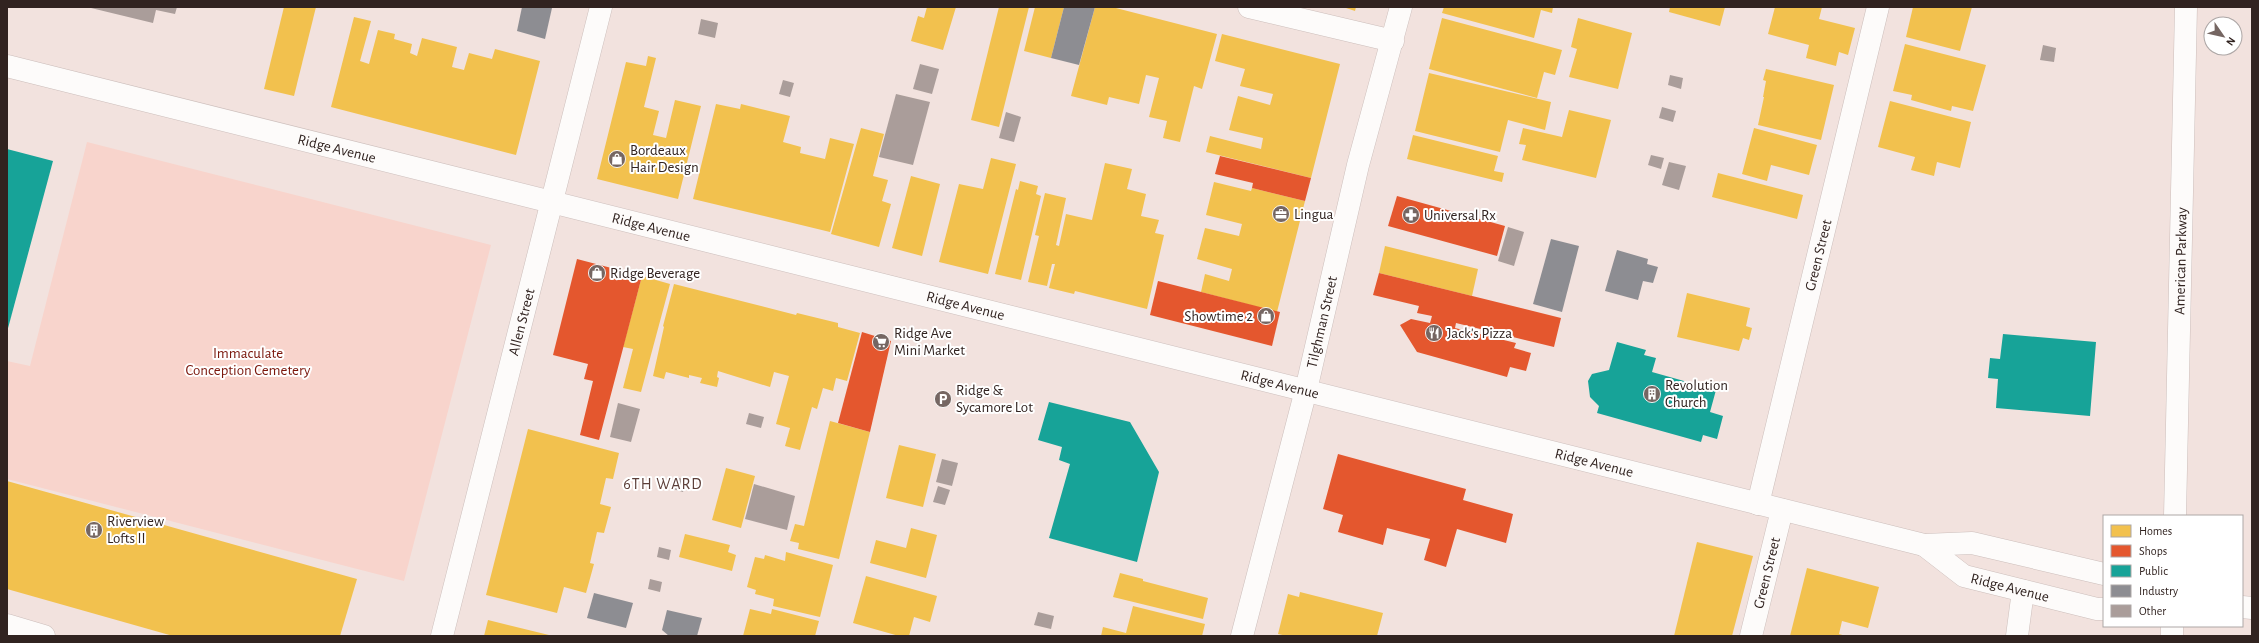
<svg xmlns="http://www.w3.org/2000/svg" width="2259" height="643" font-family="'Alegreya Sans',sans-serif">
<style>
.green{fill:#f8d4cc}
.homes{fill:#f2c14e}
.shops{fill:#e4572e}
.public{fill:#17a398}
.industry{fill:#8d8d92}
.building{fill:#aa9d9a}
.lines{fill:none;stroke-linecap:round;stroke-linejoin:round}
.street-casing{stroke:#ccbebb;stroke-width:23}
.secondary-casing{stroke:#ccbebb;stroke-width:23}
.primary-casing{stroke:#ccbebb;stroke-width:23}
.street{stroke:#fdfbfa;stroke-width:22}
.secondary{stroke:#fdfbfa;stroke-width:22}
.primary{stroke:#fdfbfa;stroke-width:22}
.labels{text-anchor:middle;stroke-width:4;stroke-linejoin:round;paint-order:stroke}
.street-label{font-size:15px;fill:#312320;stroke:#fff}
.poi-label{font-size:15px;fill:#312320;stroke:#fff;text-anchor:start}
.park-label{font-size:15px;fill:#7a160b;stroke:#fff}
.neighbourhood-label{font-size:16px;letter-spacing:1px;fill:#5c3e38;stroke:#fff}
</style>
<rect width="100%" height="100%" fill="#f2e2de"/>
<!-- green -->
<path class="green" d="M87,142L491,245L404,581L7,479V361L30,366Z"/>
<!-- homes -->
<g class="homes">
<path d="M284,7H316L294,96L264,89Z"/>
<path d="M927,7H956L943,50L911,41L918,16L924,18Z"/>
<path d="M999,7H1029L999,127L971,120Z"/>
<path d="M1035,7H1064L1051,58L1024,51Z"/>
<path d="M1095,7H1112L1217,34L1202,89L1194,86L1180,142L1163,138L1167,121L1149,117L1159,78L1146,75L1139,104L1109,97L1107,105L1071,96Z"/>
<path d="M1343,7H1356L1355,11Z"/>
<path d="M1444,7H1553L1552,13L1541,10L1534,38L1442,13Z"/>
<path d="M1670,7H1725L1720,26L1669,12Z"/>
<path d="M1775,7H1822L1819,19L1855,28L1848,55L1839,52L1836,66L1806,58L1809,45L1768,34Z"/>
<path d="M1913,7H1972L1960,51L1906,37Z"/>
<path d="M354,17L371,21L360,61L369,64L378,30L395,34L394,39L412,44L410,53L417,56L422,38L457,47L452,67L464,70L469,53L492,59L495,49L540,61L516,155L331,107Z"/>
<path d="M1442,18L1562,50L1555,75L1544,72L1537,98L1429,69Z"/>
<path d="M1578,18L1632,33L1618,89L1569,77L1577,49L1571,47Z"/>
<path d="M1222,34L1340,64L1311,178L1206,152L1210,136L1261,149L1263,138L1229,130L1238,96L1270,105L1273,94L1240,86L1245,69L1215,61Z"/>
<path d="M1905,44L1986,65L1973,111L1952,106L1951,111L1911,100L1912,95L1893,91Z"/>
<path d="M648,56L656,58L644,107L659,111L653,135L666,138L675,100L701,106L678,199L597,179L626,62L646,66Z"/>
<path d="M1766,69L1834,85L1821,140L1758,125L1764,97H1763L1766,81L1763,80Z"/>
<path d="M1429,73L1551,102L1545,130L1508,120L1500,152L1415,131Z"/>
<path d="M1890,101L1971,122L1960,168L1937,162L1934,176L1911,170L1915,157L1878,147Z"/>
<path d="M716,104L740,109L741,104L790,116L783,142L801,147L800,153L825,159L830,138L854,144L830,232L693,199Z"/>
<path d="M1569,110L1611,120L1596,178L1522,160L1526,145L1519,144L1523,128L1562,137Z"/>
<path d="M861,128L884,134L873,176L888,180L882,201L891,204L879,247L831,234Z"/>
<path d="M1754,128L1817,145L1809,175L1771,165L1767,181L1742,174Z"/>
<path d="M1413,135L1498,156L1494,171L1504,173L1502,182L1407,159Z"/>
<path d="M991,158L1016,164L988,274L939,262L959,184L983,189Z"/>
<path d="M1105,163L1132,169L1127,189L1146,194L1141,216L1159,220L1155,233L1164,235L1147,309L1075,291L1074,294L1049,288L1055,264H1052L1047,286L1028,282L1039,236L1035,235L1045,193L1066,198L1056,245L1059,246L1066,214L1092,220Z"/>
<path d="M1718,173L1803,195L1797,219L1712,197Z"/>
<path d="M911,176L940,184L922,256L892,248Z"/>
<path d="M1020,181L1038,186L1036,194L1041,196L1021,280L995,274L1016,189L1018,190Z"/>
<path d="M1214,182L1251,191L1252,188L1305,201L1277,312L1201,292L1205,274L1229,281L1232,269L1197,259L1205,228L1239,236L1242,224L1206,215Z"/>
<path d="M1385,246L1478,269L1472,296L1379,273Z"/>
<path d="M642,276L670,284L641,392L623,388L633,349L623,347Z"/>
<path d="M674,284L796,315L797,313L838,323V327L860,333L847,381L836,378L833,391L823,388L817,409L812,407L800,450L785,446L790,428L776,424L789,376L774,372L770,387L718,371L717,377L719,378L717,387L700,383L702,378L689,375V378L666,372L664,379L653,376L664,327L663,326Z"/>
<path d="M1687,293L1750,308L1746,326L1752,328L1749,340L1743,338L1739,351L1677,337Z"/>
<path d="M830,421L870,432L839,559L798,549L799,543L790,541L795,524L804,526Z"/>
<path d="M528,429L619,453L613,479L606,478L600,504L611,507L604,533L597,532L590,563L594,564L586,593L564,587L557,613L486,595Z"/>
<path d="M899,445L936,454L923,507L886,498Z"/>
<path d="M726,468L755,476L741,528L712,520Z"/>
<path d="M7,481L357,579L340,636H173L7,589Z"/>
<path d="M911,528L937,535L926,578L870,563L876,540L906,548Z"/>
<path d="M685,534L730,545L728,552L736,555L732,571L679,557Z"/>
<path d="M1697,542L1753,556L1732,636H1674Z"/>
<path d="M786,552L833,565L820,617L773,606L774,599L755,594L756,590L747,587L755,557L764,559L765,555L785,561Z"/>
<path d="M1807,568L1879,587L1868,628L1842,621L1839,634L1846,636H1790Z"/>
<path d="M1120,573L1143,579V581L1208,598L1203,619L1113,597Z"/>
<path d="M866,576L937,596L930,622L914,617L909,636H899L853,623Z"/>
<path d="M1300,592L1383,613L1377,636H1287L1278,634L1288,594L1299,597Z"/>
<path d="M1133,606L1205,624L1202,636H1101L1103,627L1126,633Z"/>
<path d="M750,609L771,614L772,609L819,621L815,636H743Z"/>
<path d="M488,620L549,635V636H484Z"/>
</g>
<!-- shops -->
<g class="shops">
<path d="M1220,156L1311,178L1305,201L1252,188L1253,183L1215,174Z"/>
<path d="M1397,196L1505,226L1497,256L1388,226Z"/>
<path d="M577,259L642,276L599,440L580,435L593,381L584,379L588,364L553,355Z"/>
<path d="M1379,273L1561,318L1554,347L1456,323L1455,328L1516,343L1514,348L1531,353L1526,371L1510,367L1507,377L1417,352L1400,325L1411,319L1430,323L1432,316L1417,313L1419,306L1373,295Z"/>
<path d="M1158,281L1280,312L1272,346L1150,315Z"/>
<path d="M862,332L891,341L870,432L838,423Z"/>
<path d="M1338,454L1466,489L1463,500L1513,514L1506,543L1457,529L1446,567L1424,560L1430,539L1387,528L1383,545L1338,532L1343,515L1323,509Z"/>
</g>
<!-- public -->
<g class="public">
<path d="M7,149L53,161L7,332Z"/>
<path d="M2003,334L2096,342L2090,416L1996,408L1998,379L1988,378L1990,358L2000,359Z"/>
<path d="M1617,342L1646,350L1644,355L1656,358L1652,372L1716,390L1710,412L1723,416L1717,439L1703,435L1701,442L1597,413L1599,406L1590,397L1588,381L1592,374L1609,370Z"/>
<path d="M1049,402L1130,422L1159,472L1137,562L1049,538L1070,464L1059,460L1062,447L1038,440Z"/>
</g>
<!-- industry -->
<g class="industry">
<path d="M522,7L552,8L545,39L517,31Z"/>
<path d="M1064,7H1095L1079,65L1051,58Z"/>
<path d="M1551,239L1579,246L1562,312L1533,304Z"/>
<path d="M1617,250L1648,259L1647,264L1658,267L1653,283L1643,281L1638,300L1605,291Z"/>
<path d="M594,593L633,603L626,628L587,618Z"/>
<path d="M667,610L702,618L697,636H669L662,630Z"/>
</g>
<!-- building -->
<g class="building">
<path d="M177,7L175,14L156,10L153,23L91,8Z"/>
<path d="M701,19L718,23L715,38L698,34Z"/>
<path d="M2043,45L2056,48L2054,62L2040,60Z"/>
<path d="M920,64L939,69L932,94L913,89Z"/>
<path d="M1670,75L1683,78L1681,89L1668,85Z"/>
<path d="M783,80L794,83L790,97L779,94Z"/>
<path d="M896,94L930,102L913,165L879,157Z"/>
<path d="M1662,107L1676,111L1673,122L1659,118Z"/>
<path d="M1006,112L1021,117L1014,142L999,138Z"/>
<path d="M1651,155L1664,158L1661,169L1648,165Z"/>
<path d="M1669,162L1686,166L1679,190L1662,185Z"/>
<path d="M1508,227L1524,232L1514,266L1498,261Z"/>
<path d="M618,403L640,409L631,442L610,437Z"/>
<path d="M749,413L764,417L761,428L746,424Z"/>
<path d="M942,459L958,463L952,486L936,482Z"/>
<path d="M676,477L686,480L683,492L673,489Z"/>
<path d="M754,484L795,496L787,530L745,519Z"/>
<path d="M938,486L950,490L945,505L933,502Z"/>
<path d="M659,547L671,550L669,560L657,557Z"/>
<path d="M650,579L662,582L660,592L648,589Z"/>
<path d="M1038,612L1054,616L1051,629L1034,625Z"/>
</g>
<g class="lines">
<!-- street casing -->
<g class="street-casing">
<g id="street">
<path d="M1249,7L1393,41"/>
<path id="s1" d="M7,66L1924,545L1972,543L2104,574"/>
<path id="s2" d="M1758,504L1878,7"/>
<path id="s3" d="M1924,545L1964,576L2097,609H2104"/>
<path d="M7,625L44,636"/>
<path id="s4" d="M442,636L601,7"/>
<path id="s5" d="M1751,636L1782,510"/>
<path d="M2017,636L2023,591"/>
</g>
</g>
<!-- secondary casing -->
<g class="secondary-casing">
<path id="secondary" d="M2242,607L2252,608"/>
</g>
<!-- primary casing -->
<g class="primary-casing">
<g id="primary">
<path id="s6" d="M2175,516L2186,7"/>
<path id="s7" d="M1242,636L1306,390L1358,165L1401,7"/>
<path d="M2172,636V626"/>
</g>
</g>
<!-- street -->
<use href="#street" class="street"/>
<!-- secondary -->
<use href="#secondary" class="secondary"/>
<!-- primary -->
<use href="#primary" class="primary"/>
</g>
<!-- icons -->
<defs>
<g id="shop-disc" transform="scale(0.9)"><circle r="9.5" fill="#756662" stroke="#fff"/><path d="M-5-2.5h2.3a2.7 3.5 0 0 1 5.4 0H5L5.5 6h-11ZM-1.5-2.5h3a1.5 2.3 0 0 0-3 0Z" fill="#fff"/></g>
<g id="office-disc" transform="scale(0.9)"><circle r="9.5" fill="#756662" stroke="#fff"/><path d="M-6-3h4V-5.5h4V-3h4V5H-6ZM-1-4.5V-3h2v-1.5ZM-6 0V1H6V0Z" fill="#fff"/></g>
<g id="pharmacy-disc" transform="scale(0.9)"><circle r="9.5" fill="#756662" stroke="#fff"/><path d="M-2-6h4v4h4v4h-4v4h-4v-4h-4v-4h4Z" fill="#fff"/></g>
<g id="restaurant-disc" transform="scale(0.9)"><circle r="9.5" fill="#756662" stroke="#fff"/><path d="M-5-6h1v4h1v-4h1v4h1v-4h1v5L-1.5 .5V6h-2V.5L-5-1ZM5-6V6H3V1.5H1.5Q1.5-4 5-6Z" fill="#fff"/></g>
<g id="supermarket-disc" transform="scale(0.9)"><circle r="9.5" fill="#756662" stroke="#fff"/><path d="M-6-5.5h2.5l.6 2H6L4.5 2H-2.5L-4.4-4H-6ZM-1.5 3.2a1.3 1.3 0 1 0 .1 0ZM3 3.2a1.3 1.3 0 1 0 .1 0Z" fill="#fff"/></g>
<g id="building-disc" transform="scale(0.9)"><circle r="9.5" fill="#756662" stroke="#fff"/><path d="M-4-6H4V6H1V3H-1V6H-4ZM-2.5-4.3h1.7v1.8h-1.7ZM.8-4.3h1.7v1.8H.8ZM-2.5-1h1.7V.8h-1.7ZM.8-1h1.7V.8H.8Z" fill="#fff"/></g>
<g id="parking-disc" transform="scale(0.9)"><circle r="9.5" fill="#756662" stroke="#fff"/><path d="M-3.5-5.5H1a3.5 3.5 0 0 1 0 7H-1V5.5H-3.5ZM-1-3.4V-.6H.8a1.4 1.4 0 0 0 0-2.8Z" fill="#fff"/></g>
</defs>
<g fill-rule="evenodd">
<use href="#shop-disc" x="617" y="159"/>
<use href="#office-disc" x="1281" y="214"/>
<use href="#pharmacy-disc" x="1411" y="215"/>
<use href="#shop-disc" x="597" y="273"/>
<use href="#shop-disc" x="1266" y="316"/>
<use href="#restaurant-disc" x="1434" y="333"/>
<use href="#supermarket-disc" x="881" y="342"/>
<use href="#building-disc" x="1652" y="394"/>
<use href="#parking-disc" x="943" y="399"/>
<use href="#building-disc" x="94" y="530"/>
</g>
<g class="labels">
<!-- street labels -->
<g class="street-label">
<text dy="5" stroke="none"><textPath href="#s1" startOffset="340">Ridge Avenue</textPath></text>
<text dy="5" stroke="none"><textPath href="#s1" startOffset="664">Ridge Avenue</textPath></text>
<text dy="5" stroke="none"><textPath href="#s2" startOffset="256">Green Street</textPath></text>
<text dy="5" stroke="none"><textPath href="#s6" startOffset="255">American Parkway</textPath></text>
<text dy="5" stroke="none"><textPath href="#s1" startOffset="988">Ridge Avenue</textPath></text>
<text dy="5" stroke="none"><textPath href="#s4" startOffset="324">Allen Street</textPath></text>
<text dy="5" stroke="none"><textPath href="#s7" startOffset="324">Tilghman Street</textPath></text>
<text dy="5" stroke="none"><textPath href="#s1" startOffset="1312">Ridge Avenue</textPath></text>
<text dy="5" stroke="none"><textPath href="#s1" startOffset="1636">Ridge Avenue</textPath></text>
<text dy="5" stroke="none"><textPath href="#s5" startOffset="65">Green Street</textPath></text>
<text dy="5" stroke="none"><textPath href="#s3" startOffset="98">Ridge Avenue</textPath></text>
</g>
<!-- poi labels -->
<g class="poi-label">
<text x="630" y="155">Bordeaux<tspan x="630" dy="17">Hair Design</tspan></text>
<text x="1294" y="219">Lingua</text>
<text x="1424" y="220">Universal Rx</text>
<text x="610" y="278">Ridge Beverage</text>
<text x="1253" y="321" text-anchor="end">Showtime 2</text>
<text x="894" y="338">Ridge Ave<tspan x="894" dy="17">Mini Market</tspan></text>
<text x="1447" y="338">Jack's Pizza</text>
<text x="1665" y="390">Revolution<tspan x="1665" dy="17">Church</tspan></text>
<text x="956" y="395">Ridge &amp;<tspan x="956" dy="17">Sycamore Lot</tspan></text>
<text x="107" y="526">Riverview<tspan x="107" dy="17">Lofts II</tspan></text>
</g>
<!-- park labels -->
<g class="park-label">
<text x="248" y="358">Immaculate<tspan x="248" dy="17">Conception Cemetery</tspan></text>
</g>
<!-- neighbourhood labels -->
<g class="neighbourhood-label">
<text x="663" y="489">6TH WARD</text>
</g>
</g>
<!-- border -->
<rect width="2259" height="643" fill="none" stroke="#312320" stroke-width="16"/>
<!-- legend -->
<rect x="2103" y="515" width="140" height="112" fill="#ffffff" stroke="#ada7a6"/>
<rect x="2111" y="525" width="20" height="12" fill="#f2c14e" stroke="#ada7a6"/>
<text x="2139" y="535" font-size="12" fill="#312320">Homes</text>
<rect x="2111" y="545" width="20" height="12" fill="#e4572e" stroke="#ada7a6"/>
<text x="2139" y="555" font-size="12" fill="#312320">Shops</text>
<rect x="2111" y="565" width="20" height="12" fill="#17a398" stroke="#ada7a6"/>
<text x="2139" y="575" font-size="12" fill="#312320">Public</text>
<rect x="2111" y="585" width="20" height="12" fill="#8d8d92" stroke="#ada7a6"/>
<text x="2139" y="595" font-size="12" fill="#312320">Industry</text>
<rect x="2111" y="605" width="20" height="12" fill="#aa9d9a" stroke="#ada7a6"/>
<text x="2139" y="615" font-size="12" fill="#312320">Other</text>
<!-- north arrow -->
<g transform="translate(2223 36) rotate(124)"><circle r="19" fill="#ffffff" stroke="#ada7a6"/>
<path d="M0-3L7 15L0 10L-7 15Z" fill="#756662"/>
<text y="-6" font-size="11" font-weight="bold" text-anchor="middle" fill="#312320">N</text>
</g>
</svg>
